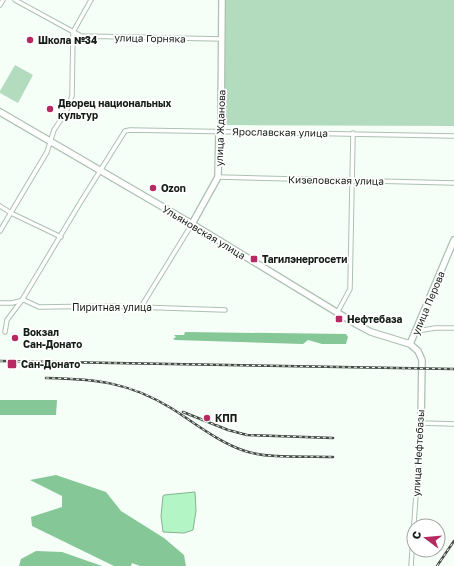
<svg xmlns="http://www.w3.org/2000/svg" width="454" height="566" font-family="'Golos Text',sans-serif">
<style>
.green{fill:#b3dbbd}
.forest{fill:#86c798}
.water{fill:#b3f5c5;stroke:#84b491}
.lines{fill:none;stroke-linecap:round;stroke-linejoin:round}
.street-casing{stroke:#adc1b1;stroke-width:5.5}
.secondary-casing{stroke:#adc1b1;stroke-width:8}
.street{stroke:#fff;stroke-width:3.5}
.secondary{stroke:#fff;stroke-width:5.5}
.rail-casing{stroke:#434b45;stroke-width:2.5}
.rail{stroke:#fff;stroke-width:1;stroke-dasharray:3;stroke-linecap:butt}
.poi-dot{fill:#b72a61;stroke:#fff;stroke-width:1.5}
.labels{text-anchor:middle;stroke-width:3.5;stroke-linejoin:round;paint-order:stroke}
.street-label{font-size:10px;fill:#151d17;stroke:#fff}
.poi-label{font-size:10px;font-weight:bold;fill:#151d17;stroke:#fff;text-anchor:start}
</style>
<rect width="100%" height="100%" fill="#f5fef7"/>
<!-- green -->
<g class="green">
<path d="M225,0H454V126L223,125Z"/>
<path d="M15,65L33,75L18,103L0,93V91Z"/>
</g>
<!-- forest -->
<g class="forest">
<path d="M185,332L346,334L348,337L346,344H322L308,340L303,344L175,340L173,339L176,337L174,335H184Z"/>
<path d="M0,400H57L56,415H0Z"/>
<path d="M56,475L106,492L121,511L164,538L184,555L186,566H140L132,563L131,566H114L32,526L31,517L62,507V496L30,480Z"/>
<path d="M36,551L62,552L102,566H19L21,559Z"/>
</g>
<!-- water -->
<path class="water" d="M195,492L196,511L193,530L184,533L163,532L161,516L163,496L164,495Z"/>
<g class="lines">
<!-- street casing -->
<g class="street-casing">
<g id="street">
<path d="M15,0L81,36L222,39"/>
<path d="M0,5L3,0"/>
<path d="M218,177L454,183"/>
<path d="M0,206L11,213L61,237"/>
<path d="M0,231L47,152L54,130L66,112L72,96L73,32L91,0"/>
<path d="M0,303H12L24,300L39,307L107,306L225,310"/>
<path d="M141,307L192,224"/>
<path d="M337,313L350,289L353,133"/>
<path d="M417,331L435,328H454"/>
<path d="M5,332L7,320L22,300L80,203L125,131L130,130L454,136"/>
<path d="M411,566L421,423L454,424"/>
</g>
</g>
<!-- secondary casing -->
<g class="secondary-casing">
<g id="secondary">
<path d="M0,112L192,224L356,324L371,332L410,344L418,351L422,360L421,423"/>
<path d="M192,224L218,177L219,132L221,125L222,0"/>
<path d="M410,344L454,240"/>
</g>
</g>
<!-- street -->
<use href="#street" class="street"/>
<!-- secondary -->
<use href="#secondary" class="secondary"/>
<!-- rail casing -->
<g class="rail-casing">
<g id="rail">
<path d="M0,361L454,369"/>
<path d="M46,378C96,379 128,382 171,408C195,423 218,442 245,451C269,459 307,456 333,457"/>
<path d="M183,412L228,430L247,435L333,438"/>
<path d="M437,566L454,541"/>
</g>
</g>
<!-- rail -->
<use href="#rail" class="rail"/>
</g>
<!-- markers -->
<g class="poi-dot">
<circle cx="30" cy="40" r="4"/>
<circle cx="50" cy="109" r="4"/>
<circle cx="153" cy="188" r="4"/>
<rect x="250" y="255" width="8" height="8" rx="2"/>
<rect x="335" y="315" width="8" height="8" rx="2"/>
<circle cx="15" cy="338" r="4"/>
<rect x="7" y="359" width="10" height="10" rx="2"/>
<circle cx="207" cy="418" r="4"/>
</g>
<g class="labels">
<!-- street labels -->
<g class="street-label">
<text transform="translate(150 38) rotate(1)" y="4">улица Горняка</text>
<text transform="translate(220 128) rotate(-88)" y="4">улица Жданова</text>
<text transform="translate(280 132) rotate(1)" y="4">Ярославская улица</text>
<text transform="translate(336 180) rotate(1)" y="4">Кизеловская улица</text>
<text transform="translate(204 232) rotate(31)" y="4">Ульяновская улица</text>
<text transform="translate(428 303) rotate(-67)" y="4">улица Перова</text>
<text x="112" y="311">Пиритная улица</text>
<text transform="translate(418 453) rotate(-87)" y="4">улица Нефтебазы</text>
</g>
<!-- poi labels -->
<g class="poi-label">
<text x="38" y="44">Школа №34</text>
<text x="58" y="107">Дворец национальных<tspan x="58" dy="12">культур</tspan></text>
<text x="161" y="192">Ozon</text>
<text x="262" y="263">Тагилэнергосети</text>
<text x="347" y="323">Нефтебаза</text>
<text x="23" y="336">Вокзал<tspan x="23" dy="12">Сан-Донато</tspan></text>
<text x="21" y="368">Сан-Донато</text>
<text x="215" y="422">КПП</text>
</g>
</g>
<!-- north arrow -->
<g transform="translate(426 538) rotate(286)"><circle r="19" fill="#ffffff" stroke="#a1a5a2"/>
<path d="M0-3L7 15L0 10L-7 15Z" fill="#b72a61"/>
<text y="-6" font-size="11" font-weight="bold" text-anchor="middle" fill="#151d17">С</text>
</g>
</svg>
